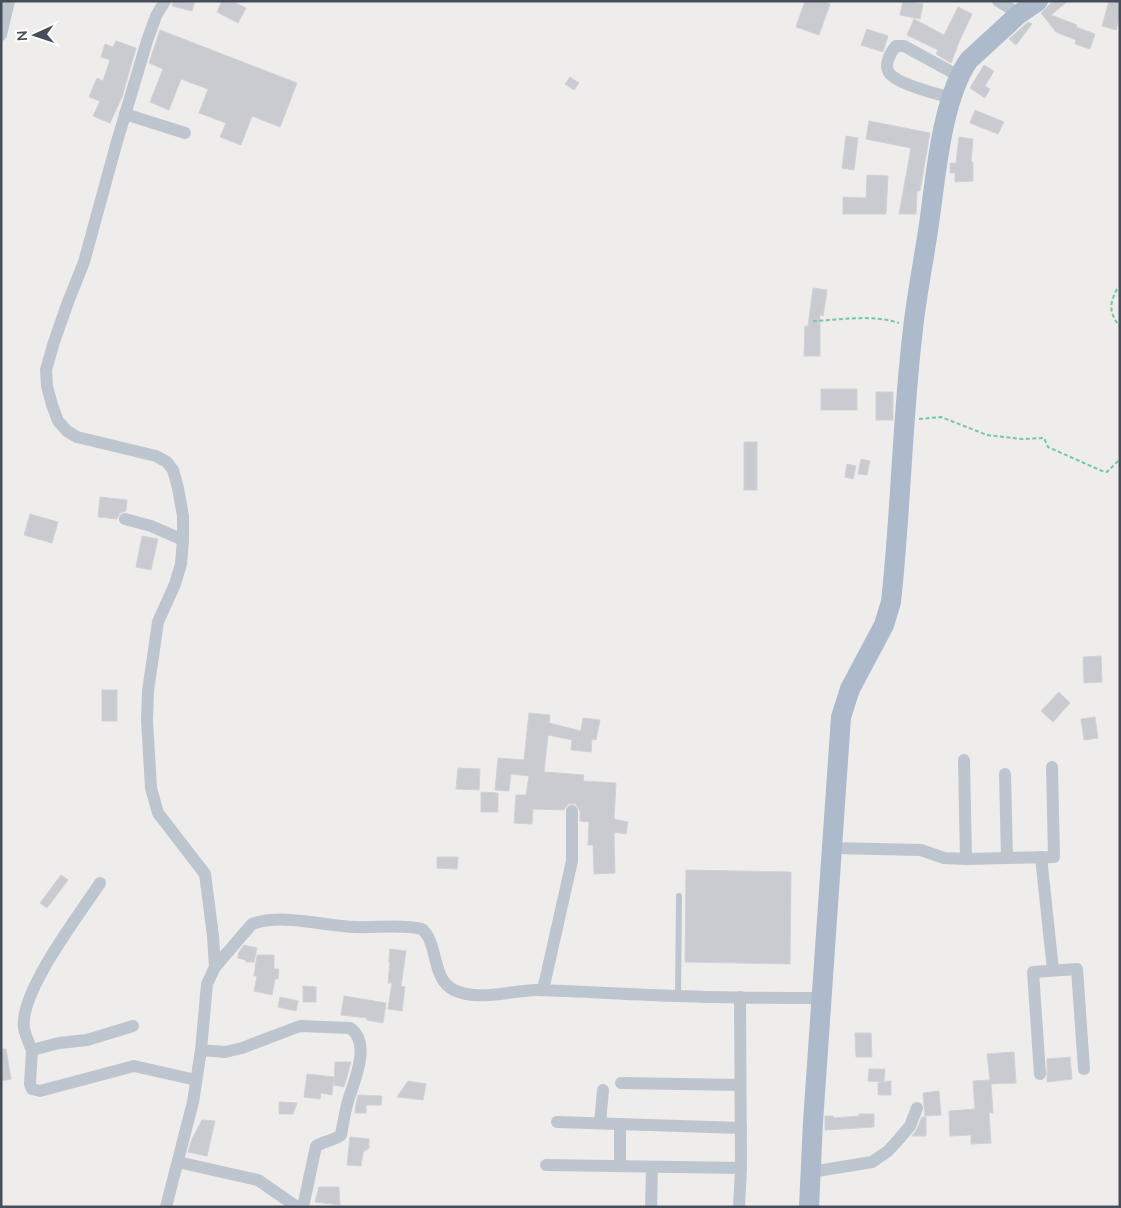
<svg xmlns="http://www.w3.org/2000/svg" width="1121" height="1208" font-family="'Nunito Sans',sans-serif">
<style>
.building{fill:#c9cbd1;stroke:#d0d2d8}
.lines{fill:none;stroke-linecap:round;stroke-linejoin:round}
.path{stroke:#74c9a4;stroke-width:2;stroke-dasharray:4 2.5;stroke-linecap:butt}
.service{stroke:#bdc6ce;stroke-width:6}
.minor{stroke:#bdc6ce;stroke-width:12}
.primary{stroke:#acbacb;stroke-width:20}
</style>
<rect width="100%" height="100%" fill="#efecec"/>
<!-- building -->
<g class="building">
<path d="M173,1H195L192,11L172,6Z"/>
<path d="M222,1H232L246,8L238,23L217,12Z"/>
<path d="M805,1H822L830,4L819,35L796,27Z"/>
<path d="M903,1L923,4L920,19L900,15Z"/>
<path d="M1053,1H1068L1051,15L1077,25L1076,27L1095,34L1090,49L1075,44L1076,40L1056,32L1041,13Z"/>
<path d="M1109,1H1120V17L1116,30L1102,26Z"/>
<path d="M958,7L972,14L959,42L951,63L936,54L938,50L907,35L914,19L944,35Z"/>
<path d="M1028,22L1032,24L1016,45L1009,39Z"/>
<path d="M867,29L888,36L883,52L861,45Z"/>
<path d="M160,30L297,83L280,127L252,116L241,145L220,137L226,123L199,113L208,89L181,79L169,110L150,102L163,69L149,63Z"/>
<path d="M116,41L136,48L122,97L110,123L93,116L100,101L89,97L97,78L103,81L110,60L101,57L105,44L113,47Z"/>
<path d="M984,65L994,71L985,86L990,89L985,98L970,88Z"/>
<path d="M570,77L579,83L574,90L565,84Z"/>
<path d="M975,110L1004,122L998,134L970,123Z"/>
<path d="M869,121L930,133L920,191H917L916,214H899L911,148L866,139Z"/>
<path d="M846,136L858,138L854,170L842,168Z"/>
<path d="M959,137L973,139L971,162H973V181L955,182V173H950V163H956Z"/>
<path d="M867,175L888,176L886,214H843V197L866,198Z"/>
<path d="M813,288L827,290L823,316L820,315V356H804L805,326H808Z"/>
<rect x="821" y="389" width="36" height="21"/>
<rect x="876" y="392" width="17" height="28"/>
<rect x="744" y="442" width="13" height="48"/>
<path d="M861,459L870,461L867,475L858,474Z"/>
<path d="M847,464L856,466L853,479L845,477Z"/>
<path d="M100,497L127,500L126,511L120,513L117,519L98,517Z"/>
<path d="M30,514L58,522L52,543L24,535Z"/>
<path d="M142,536L158,539L151,570L136,567Z"/>
<path d="M1101,656L1102,682L1084,683L1083,657Z"/>
<rect x="102" y="690" width="15" height="31"/>
<path d="M1059,692L1070,703L1053,722L1041,711Z"/>
<path d="M529,713L550,715L549,723L581,731L583,718L600,720L596,740L592,739L591,752L571,750L572,740L548,735L544,772L584,775L583,781L616,783L614,819L628,822L626,834L614,832L615,873L594,874L593,845H588L589,822L580,821V811L576,804H568L564,810L533,809L532,824L514,823L516,795H526L529,776L511,774L509,791L495,790L498,758L524,760Z"/>
<path d="M1095,717L1098,738L1084,740L1081,719Z"/>
<path d="M458,768L480,769L479,790L456,789Z"/>
<path d="M481,792L498,793V812H481Z"/>
<path d="M437,857H458L457,869L437,868Z"/>
<path d="M686,870L791,872L790,964L685,962Z"/>
<path d="M61,875L68,880L47,908L40,903Z"/>
<path d="M244,945L257,948L254,962H246V960L238,958L239,952Z"/>
<path d="M390,949L406,951L401,986L405,987L402,1011L388,1009L392,983H388L390,962H389Z"/>
<path d="M257,955H274V969H279L278,979H275L272,995L254,991L257,976H254Z"/>
<path d="M303,986L316,987V1002H303Z"/>
<path d="M344,996L386,1003L383,1023L367,1020V1018L341,1015Z"/>
<path d="M280,997L298,1001L296,1011L278,1007Z"/>
<path d="M855,1033H871L872,1057H856Z"/>
<path d="M1,1049H6L11,1079L1,1081Z"/>
<path d="M1014,1052L1016,1083L991,1084L993,1113H989L991,1143L971,1144V1135L950,1136L949,1111L975,1109L973,1081L990,1080L987,1054Z"/>
<path d="M1070,1057L1072,1079L1047,1082V1059Z"/>
<path d="M335,1062H351L344,1087L334,1085Z"/>
<path d="M869,1069H885L884,1082L868,1081Z"/>
<path d="M307,1074L334,1077L332,1095L321,1093L320,1099L304,1097Z"/>
<path d="M408,1081L426,1084L423,1100L397,1097Z"/>
<path d="M891,1081V1095H878V1083Z"/>
<path d="M939,1091L941,1115L925,1116L923,1093Z"/>
<path d="M358,1095L382,1096L381,1105H366V1113H355L356,1104Z"/>
<path d="M279,1102L297,1103L293,1114H279Z"/>
<path d="M859,1114H874V1127L825,1130V1116H833L834,1118L859,1116Z"/>
<path d="M922,1117H926V1136H912L917,1129Z"/>
<path d="M202,1120L215,1121L207,1156L188,1152L192,1139Z"/>
<path d="M350,1137L369,1139V1148L363,1152L361,1166L347,1165Z"/>
<path d="M319,1187H339L340,1205L315,1202Z"/>
</g>
<g class="lines">
<!-- path -->
<g class="path">
<path d="M1117,289C1109,305 1109,312 1120,327"/>
<path d="M813,321C840,320 873,314 899,323"/>
<path d="M919,419L941,417L987,435L1022,439L1044,438L1048,447L1102,471L1107,472L1120,459"/>
</g>
<!-- service -->
<path class="service" d="M678,996L679,896"/>
<!-- minor -->
<g class="minor">
<path d="M165,1L156,16L147,41L116,145L84,262L68,302L54,342L46,370L47,386L52,405L58,421L67,431L77,437L156,456L167,462L173,470L178,488L183,516V540L181,564L175,584L158,622L148,691L147,720L151,788L158,813L205,874L213,936L215,967"/>
<path d="M998,1L1019,14"/>
<path d="M1,35L9,1"/>
<path d="M952,98C937,94 900,85 890,74C883,66 890,53 896,46H904L959,76"/>
<path d="M125,114L185,133"/>
<path d="M125,519L151,526L183,540"/>
<path d="M964,760L966,859"/>
<path d="M1005,774L1007,858"/>
<path d="M833,848L921,850L944,858L966,859L1054,857L1052,767"/>
<path d="M1041,857L1053,970"/>
<path d="M543,990L572,861V811"/>
<path d="M133,1026L87,1040L59,1043L32,1050L30,1084L32,1089L40,1091L134,1066L196,1080"/>
<path d="M32,1050C29,1043 25,1035 24,1028C19,992 80,914 100,883"/>
<path d="M201,1050L225,1052L242,1048L300,1026L350,1028C372,1043 354,1081 348,1101C345,1112 343,1124 341,1135C333,1141 324,1141 316,1146L303,1207"/>
<path d="M1040,1074L1033,972L1077,969L1084,1069"/>
<path d="M621,1083L740,1085"/>
<path d="M557,1122L741,1128"/>
<path d="M600,1123L603,1090"/>
<path d="M620,1124V1166"/>
<path d="M178,1162L258,1180L297,1207"/>
<path d="M546,1165L741,1168"/>
<path d="M811,1172L872,1162L888,1151L899,1139L910,1126L917,1108"/>
<path d="M166,1207L193,1102L201,1050L207,984L215,967L252,924C283,913 323,926 356,927C377,928 401,924 422,929C439,944 431,979 454,990C479,1002 511,990 537,990C584,991 631,995 678,996C726,998 774,998 822,998"/>
<path d="M651,1207L652,1167"/>
<path d="M739,1207L741,1168L740,997"/>
</g>
<!-- primary -->
<path class="primary" d="M809,1207L813,1122L841,717L850,689L884,625L891,602C901,511 902,420 913,329C917,292 925,254 930,217C936,172 943,96 969,60L1019,14L1038,1"/>
</g>
<!-- border -->
<rect width="1121" height="1208" fill="none" stroke="#454e59" stroke-width="5"/>
<!-- north arrow -->
<g transform="translate(35 35) rotate(267)" stroke="#ffffff" stroke-width="4" paint-order="stroke">
<path d="M0-4L9 19L0 12L-9 19Z" fill="#454e59"/>
<text y="-8" font-size="14" font-weight="bold" text-anchor="middle" fill="#454e59">N</text>
</g>
</svg>
